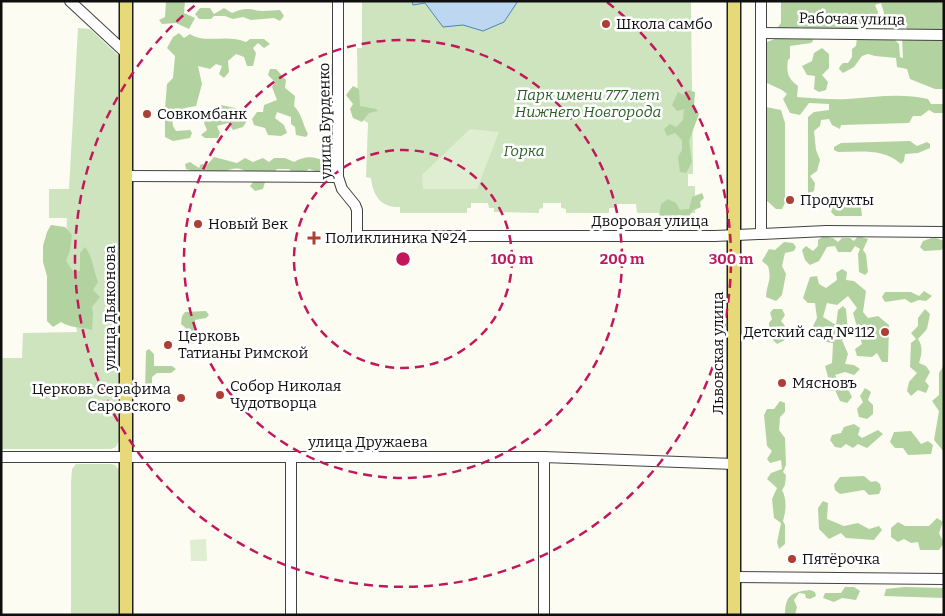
<svg xmlns="http://www.w3.org/2000/svg" width="945" height="616" font-family="Bitter,serif">
<style>
.green{fill:#cee4bf}
.forest{fill:#b2d3a0}
.pitch{fill:#dfedd0}
.water{fill:#bcd7ef;stroke:#4c84bd}
.lines{fill:none;stroke-linecap:round;stroke-linejoin:round}
.minor-casing{stroke:#424242;stroke-width:12}
.major-casing{stroke:#202020;stroke-width:15}
.minor{stroke:#fff;stroke-width:10}
.major{stroke:#e8d978;stroke-width:12}
.ring{fill:none;stroke:#c2185b;stroke-width:2.5;stroke-dasharray:9 6}
.poi-dot{fill:#ae3f37;stroke:#fff;stroke-width:2}
.labels{text-anchor:middle;stroke-width:5;stroke-linejoin:round;paint-order:stroke}
.street-label{font-size:15px;fill:#0f0f0f;stroke:#fff}
.poi-label{font-size:15px;fill:#0f0f0f;stroke:#fff;text-anchor:start}
.park-label{font-size:15px;font-style:italic;fill:#2c5f26;stroke:#fff}
.centre{fill:#c2185b;stroke:#fff;stroke-width:2.5}
.ring-label{font-size:15px;text-anchor:middle;font-weight:bold;fill:#c2185b;stroke:#fff;stroke-width:5;stroke-linejoin:round;paint-order:stroke}
</style>
<rect width="100%" height="100%" fill="#fdfcf2"/>
<!-- green -->
<g class="green">
<path d="M362,1H691L693,174H688V186H695V213H637L636,204H614V208H609V213H566V209L561,208V203H543V208L539,209V213L494,212V208H489L488,203H471V208H467V213H400V207C380,208 373,195 371,178L366,177L368,123L358,117L357,48H362Z"/>
<path d="M78,28L90,29L120,57V438L116,447L111,449H1V358H22L23,333L77,332L65,260L67,218H49V189H69Z"/>
<path d="M76,464H111L115,465L120,471V615H71V483L72,469Z"/>
</g>
<!-- forest -->
<g class="forest">
<path d="M166,1H185L184,13L195,18L189,29L176,23L162,24L159,20L165,17Z"/>
<path d="M781,1H944V33L910,32L897,18L886,26L884,23V13L881,3L875,5L878,12L877,17L860,24L855,31L817,32L800,27L797,30H780L778,27L781,23Z"/>
<path d="M200,8H210L214,14L224,8L232,13C241,9 246,8 255,10C262,12 272,10 280,10L284,16L280,21L274,18L251,20L243,17L233,19L225,16H214L211,19H199L195,14Z"/>
<path d="M179,33L184,38L190,34C204,44 228,34 246,42L250,39H264L270,44L264,48L258,43L253,48L256,53L253,66H247L244,57L236,54L228,61L229,72L224,78L219,74L222,66L216,64L210,69L198,66L202,84L196,106L185,108L181,115L165,109L167,84L173,78L175,56L167,48L173,37Z"/>
<path d="M780,37L812,38L813,41L811,43L790,46V58L788,60C786,72 788,79 798,86L797,97C814,98 831,100 848,99C874,97 902,93 928,99L931,104H944V113H934L929,110L921,116H913L909,123L841,125L840,129L832,125L829,119L821,120L820,126L814,131L816,150L820,160L817,171L810,176L815,183L814,191L808,194V117L814,112L829,110V104L809,103L800,115L790,113L783,99L787,94L782,90L767,83V42Z"/>
<path d="M944,37V89H935L910,79L907,69L897,67L896,58L875,56L868,54L862,56L854,67L843,73L839,69L840,66L843,63H848L852,57V49L856,46L857,38H893L899,44L900,57L903,58L902,38Z"/>
<path d="M822,48L829,54V68L822,75L828,82L826,90L819,92L814,89L815,76L807,75L802,66L812,61L814,53Z"/>
<path d="M333,63L337,71L333,80L337,87V116L332,119L327,116L329,108L323,104C323,89 333,85 328,68Z"/>
<path d="M270,69H276L286,80L285,88L295,96L294,106C302,114 303,125 308,134L306,137L296,135L295,127L291,124V117L277,112L275,118L284,125L287,133L281,136L268,135L265,128L254,125L252,119L257,112H263L264,105L277,100L272,87L275,82L268,75Z"/>
<path d="M353,86L359,89L360,106L376,109L378,111L369,113L362,122L353,118L350,109L353,104L346,95Z"/>
<path d="M688,90L695,92L694,106L699,114L689,141L692,162L686,173L680,172L678,157L682,150V140L675,133L667,136L664,129L670,124L676,127L683,120L684,109L677,111L672,105L678,92L683,95Z"/>
<path d="M221,105L244,110L248,119L243,127L233,130L228,123L217,126L220,133L218,138H205L201,135L207,130L204,123L208,115L213,118Z"/>
<path d="M766,107L781,110L785,123V203L782,209H776L766,200L764,110Z"/>
<path d="M168,113L172,117L173,126L176,131L190,130L192,133L190,138L173,141L165,137V118Z"/>
<path d="M910,141L917,146L927,142L930,144V148L918,153L905,154L904,161L901,164C883,148 860,152 838,152L834,150V147L841,143Z"/>
<path d="M214,157L237,163L245,158L253,162L263,158L269,162L274,158H285L294,162C305,156 313,156 324,161L325,167L318,172L309,169L301,175H295L289,169H277L273,174L267,171H262L259,178L265,182L263,189L255,191L250,186L254,181V176C231,159 229,176 208,175L204,170L196,172L186,169L185,164L190,162L199,168L201,164L207,165Z"/>
<path d="M702,193L704,198L700,202L701,207L692,211L688,219L679,215L672,219L659,216L661,204L668,199L676,203L680,210L689,209L692,197Z"/>
<path d="M833,206L861,207L862,216H835L831,212Z"/>
<path d="M51,225L65,227L72,235L70,250L66,261L73,271H80V253L85,247C93,257 93,269 98,282L93,290L100,297L92,307L93,313L92,330C82,327 70,328 61,322L53,327L47,321V276L43,262V246L47,232Z"/>
<path d="M823,236L833,238L838,242L842,238H850L854,241L858,236L868,239L863,250L866,254L868,272L865,275L859,272L858,254L860,249L855,246L851,252H838L835,246L827,247L819,261L810,265L805,260L802,250L806,246L813,251L818,246V240Z"/>
<path d="M934,237L944,241V248L941,250L924,251L920,247L923,241Z"/>
<path d="M784,242L793,243L796,247L794,251L785,253L782,266L786,274L782,295L776,301L766,297C767,282 772,281 768,266L762,261L769,249L775,250Z"/>
<path d="M842,269L847,272L846,280L854,281L866,291L863,312L868,318L878,316L889,325L888,362H882L877,353L872,357L857,356L855,349L862,344L853,313L857,308L848,296L837,305L827,303L823,317L836,325L838,310L843,306L846,309L848,332L842,340L848,354L845,364L854,365L860,369L854,375L845,372L835,375L839,382L838,387L849,391L852,397L847,403L840,401L835,390L829,391L823,384L828,377L825,366L832,363L833,343L826,342L813,326L817,318L815,303H808L803,298L810,277L817,276L819,284L826,288L837,280L836,273Z"/>
<path d="M924,291L932,296L926,301L919,300L911,303L905,299L885,302L882,297L885,292H911L919,296Z"/>
<path d="M773,309H782L785,315L781,321L785,326V340L777,344L769,336V323L772,319L770,313Z"/>
<path d="M925,309L930,314L927,329L918,339C923,346 922,354 919,363L926,366L930,372L925,381L929,386L926,393L918,390L911,396L907,391L909,382L917,373L910,367L911,343L916,339L911,333L918,326V318Z"/>
<path d="M206,311L209,315L206,318L195,320L194,328L197,331V340L192,344L186,345L184,336L189,331L181,324L182,316L185,312Z"/>
<path d="M149,349L154,354V366H172L176,369L171,373H157L152,377V388L150,392L145,390L146,351Z"/>
<path d="M944,365V452L934,440L939,411L932,401L939,395V373Z"/>
<path d="M865,388L871,392L868,400L873,405V414L867,419L859,417L857,409L863,402L860,396Z"/>
<path d="M780,401L785,403V412L780,417L779,430L785,438L786,465L783,472L786,475L785,485L782,490C787,499 786,511 783,521L785,525V544L779,549L777,542L781,523L774,518L772,499L777,488L767,479L771,473L782,469L781,460L770,463L767,459L772,451L767,446L764,415L767,409H774Z"/>
<path d="M854,424L860,428L858,435L862,438L878,430L883,434L867,448L858,444L853,448L846,444L841,448L835,447L830,440L832,435L841,433L844,427Z"/>
<path d="M911,431L921,444L928,441L933,445L931,454L908,455L903,448H895L890,442L894,432Z"/>
<path d="M864,476L871,482L876,481L880,484L881,489L879,494L869,495L864,490L840,494L835,490L834,485L840,477Z"/>
<path d="M823,501L828,503L827,519L844,526L858,523L869,529L879,526L882,530L874,540L846,538L841,533L829,539L819,529L818,508Z"/>
<path d="M937,518L943,522L939,533L944,543L939,550H920L918,542L911,543L904,539L898,542L891,537V528L898,522L905,526H929Z"/>
<path d="M845,587H854L860,591L856,600L842,598L834,602L823,598L825,593H841Z"/>
<path d="M904,587L944,588V598L884,596L886,589Z"/>
<path d="M810,590L815,592L816,596L810,599L806,598L805,594L799,593L794,600L797,607L795,615H785C785,595 792,592 810,590Z"/>
</g>
<!-- pitch -->
<g class="pitch">
<path d="M470,129L499,132L477,189H423L422,175Z"/>
<path d="M206,539L207,561H191L190,540Z"/>
</g>
<!-- water -->
<path class="water" d="M412,1H518L504,22L483,31L463,25L443,27L425,3L413,5Z"/>
<g class="lines">
<!-- minor casing -->
<g class="minor-casing">
<g id="minor">
<path d="M70,1L126,53"/>
<path d="M338,1V177L342,189L355,205L357,210V236H715L826,231L944,232"/>
<path d="M761,33L944,35"/>
<path d="M125,176L338,177"/>
<path d="M761,234V1"/>
<path d="M1,457H544L734,464"/>
<path d="M291,457V615"/>
<path d="M734,577L944,579"/>
<path d="M544,615V457"/>
</g>
</g>
<!-- major casing -->
<g class="major-casing">
<g id="major">
<path d="M734,1V615"/>
<path d="M126,615V1"/>
</g>
</g>
<!-- minor -->
<use href="#minor" class="minor"/>
<!-- major -->
<use href="#major" class="major"/>
</g>
<!-- distance rings -->
<g class="ring">
<circle cx="403" cy="259" r="109"/>
<circle cx="403" cy="259" r="219"/>
<path d="M607 2A328 328 0 1 1 199 2"/>
</g>
<!-- markers -->
<g class="poi-dot">
<circle cx="606" cy="24" r="5"/>
<circle cx="147" cy="114" r="5"/>
<circle cx="790" cy="200" r="5"/>
<circle cx="198" cy="224" r="5"/>
<path d="M311.5 230.5h5v5h5v5h-5v5h-5v-5h-5v-5h5z"/>
<circle cx="885" cy="332" r="5"/>
<circle cx="168" cy="345" r="5"/>
<circle cx="782" cy="383" r="5"/>
<circle cx="220" cy="395" r="5"/>
<circle cx="181" cy="398" r="5"/>
<circle cx="792" cy="559" r="5"/>
</g>
<g class="labels">
<!-- street labels -->
<g class="street-label">
<text transform="translate(852 19) rotate(1)" y="5">Рабочая улица</text>
<text transform="translate(325 121) rotate(-91)" y="5">улица Бурденко</text>
<text x="650" y="226">Дворовая улица</text>
<text transform="translate(110 308) rotate(-90)" y="5">улица Дьяконова</text>
<text transform="translate(718 353) rotate(-90)" y="5">Львовская улица</text>
<text x="368" y="447">улица Дружаева</text>
</g>
<!-- poi labels -->
<g class="poi-label">
<text x="616" y="29">Школа самбо</text>
<text x="157" y="119">Совкомбанк</text>
<text x="800" y="205">Продукты</text>
<text x="208" y="229">Новый Век</text>
<text x="325" y="243">Поликлиника №24</text>
<text x="875" y="337" text-anchor="end">Детский сад №112</text>
<text x="178" y="341">Церковь<tspan x="178" dy="17">Татианы Римской</tspan></text>
<text x="792" y="388">Мясновъ</text>
<text x="230" y="391">Собор Николая<tspan x="230" dy="17">Чудотворца</tspan></text>
<text x="171" y="394" text-anchor="end">Церковь Серафима<tspan x="171" dy="17">Саровского</tspan></text>
<text x="802" y="564">Пятёрочка</text>
</g>
<!-- park labels -->
<g class="park-label">
<text x="588" y="100">Парк имени 777 лет<tspan x="588" dy="17">Нижнего Новгорода</tspan></text>
<text x="524" y="156">Горка</text>
</g>
</g>
<circle cx="403" cy="259" r="8" class="centre"/>
<g class="ring-label">
<text x="512" y="264">100 m</text>
<text x="622" y="264">200 m</text>
<text x="731" y="264">300 m</text>
</g>
<!-- border -->
<rect width="945" height="616" fill="none" stroke="#0f0f0f" stroke-width="5"/>
</svg>
